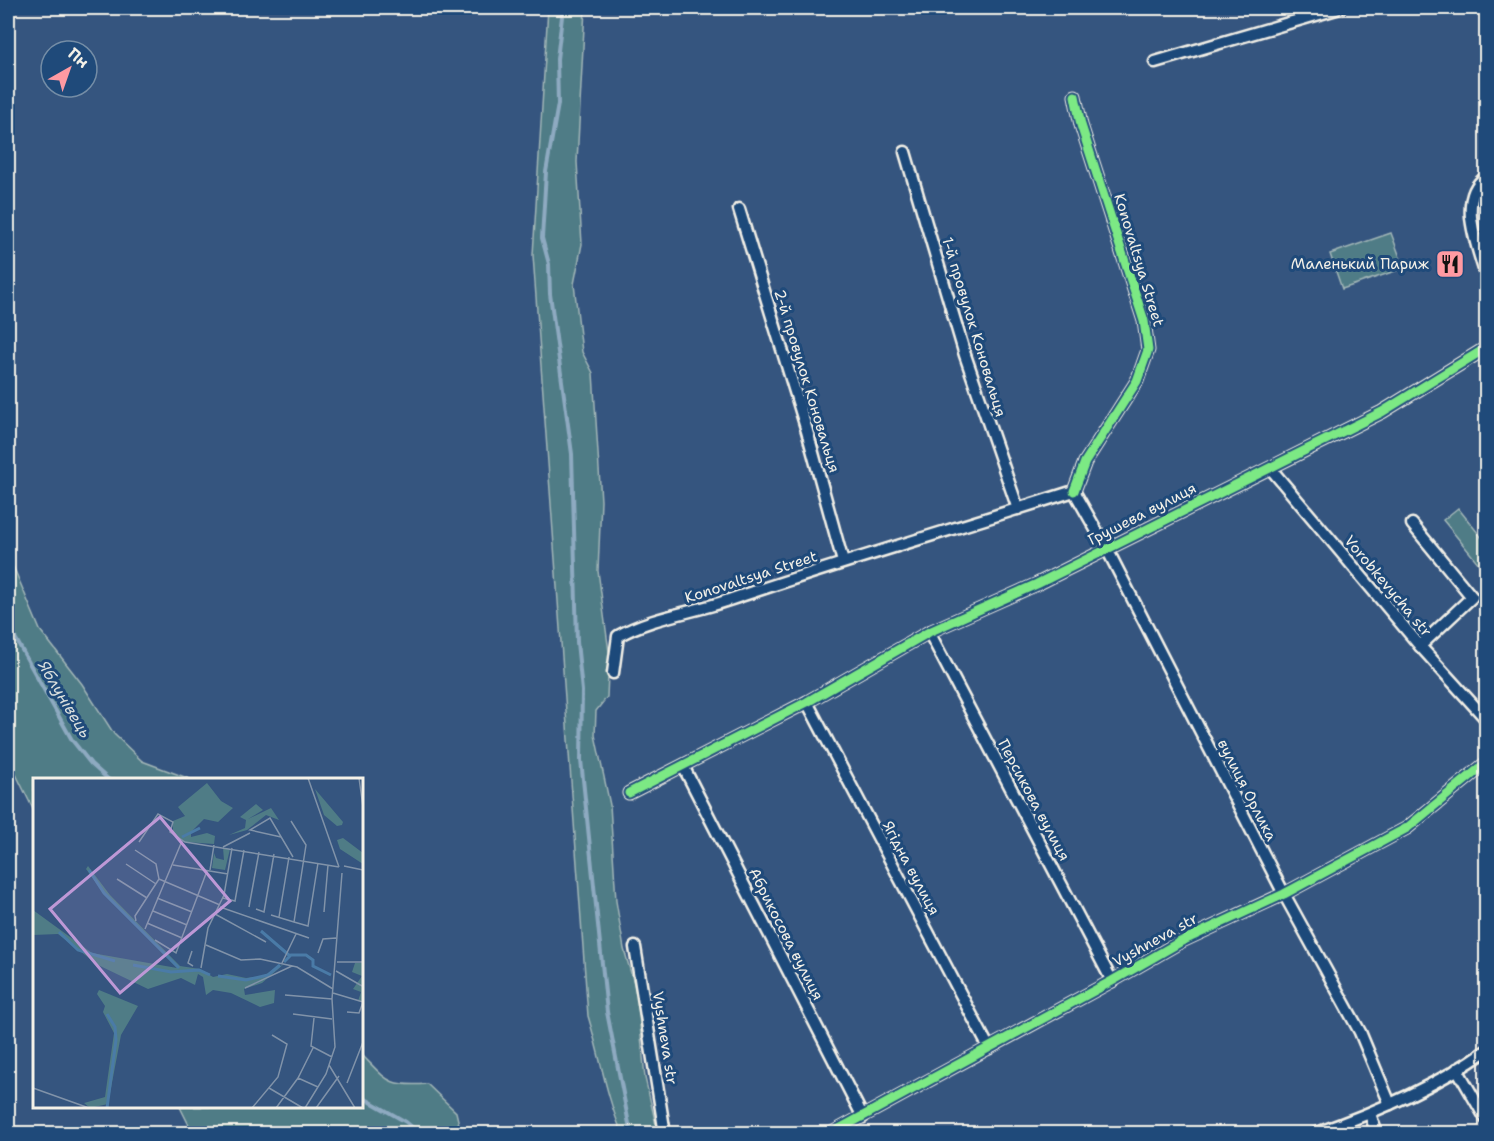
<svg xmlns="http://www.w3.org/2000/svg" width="1494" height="1141" font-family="'Shantell Sans',sans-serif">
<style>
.green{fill:#4f7c86;stroke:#a2b6b7;stroke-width:1.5}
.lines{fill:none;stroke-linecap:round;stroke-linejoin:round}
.stream{stroke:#8eaac1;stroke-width:4}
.minor-casing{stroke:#f4f1e8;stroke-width:15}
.minor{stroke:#1f4a7a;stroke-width:10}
.cycleway-casing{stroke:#1f4a7a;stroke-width:13}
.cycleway{stroke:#7ce984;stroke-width:9}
.labels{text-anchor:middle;stroke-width:6;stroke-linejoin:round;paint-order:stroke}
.street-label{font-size:15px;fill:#f4f1e8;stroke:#1f4a7a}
.poi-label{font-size:15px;fill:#f4f1e8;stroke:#1f4a7a;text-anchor:end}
.water-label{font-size:16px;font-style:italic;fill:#dadfde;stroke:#1f4a7a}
.inset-river{fill:none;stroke:#4a7ba7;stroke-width:3}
.inset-road{fill:none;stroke:#8193a9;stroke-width:1.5}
.view{fill:#be98d6;fill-opacity:0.15;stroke:#be98d6;stroke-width:3}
.inset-edge{fill:none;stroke:#f4f1e8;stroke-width:3}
</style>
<rect width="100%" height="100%" fill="#35557f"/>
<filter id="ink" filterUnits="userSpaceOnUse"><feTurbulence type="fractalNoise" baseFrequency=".0167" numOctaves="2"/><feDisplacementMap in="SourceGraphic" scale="12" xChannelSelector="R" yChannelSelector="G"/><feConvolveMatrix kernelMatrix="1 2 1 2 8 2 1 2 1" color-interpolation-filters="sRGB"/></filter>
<g filter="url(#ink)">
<!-- green -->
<g class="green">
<path d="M548,8H585L577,162L582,244L574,284L582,352L593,373L601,501L598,571L609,652L607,697L596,711L595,735L610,805L616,901L624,949L637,994L645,1078L658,1133H622C606,1096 600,1055 588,1016L533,255Z"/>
<path d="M1391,233L1404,268L1342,289L1330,254Z"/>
<path d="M1458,508L1486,543V558L1479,564L1443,520Z"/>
<path d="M8,554L40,630L82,684L114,734L142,761L190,779L34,780V811L11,764Z"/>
<path d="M362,1055C388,1081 388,1087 427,1084L456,1112L461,1133H193L180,1107L362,1106Z"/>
</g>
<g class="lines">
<!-- stream -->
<g class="stream">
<path d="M563,8L557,59L558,104L546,172L542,238L549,264L550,294L572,454L577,642L582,691L581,760L607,1012L631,1134"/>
<path d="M8,625L72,740L91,764L109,780"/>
<path d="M362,1097L406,1122L420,1134"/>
</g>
<!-- minor casing -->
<g class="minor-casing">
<g id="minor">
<path d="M1155,62L1340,8"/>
<path d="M905,152L965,355L1018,509"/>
<path d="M1486,177C1456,198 1478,247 1486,276"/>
<path d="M739,209L807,431L843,562"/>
<path d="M1271,469L1420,646L1486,719"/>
<path d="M1074,491L1107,549L1284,894L1360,1032L1390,1104"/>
<path d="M1074,491L1085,462L1137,381L1148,350L1144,321L1081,125L1075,96"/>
<path d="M1412,524L1472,597L1420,646"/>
<path d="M929,632L1112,981"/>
<path d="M613,673L618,636C651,617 691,613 726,601C841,562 958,528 1074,491"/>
<path d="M807,702L989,1048"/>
<path d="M683,766L863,1117"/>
<path d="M629,793L807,702L929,632L1037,584L1382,412L1486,348"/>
<path d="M635,947L665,1134"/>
<path d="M1457,1069L1486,1119"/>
<path d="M1370,1114L1377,1134"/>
<path d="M830,1134L1112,981L1180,942L1284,894L1407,828L1486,763"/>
<path d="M1314,1134C1374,1113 1435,1087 1486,1051"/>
</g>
</g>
<!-- minor -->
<use href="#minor" class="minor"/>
<!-- cycleway casing -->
<g class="cycleway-casing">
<g id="cycleway">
<path d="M1074,491L1085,462L1137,381L1148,350L1144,321L1081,125L1075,96"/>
<path d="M629,793L807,702L929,632L1037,584L1382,412L1486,348"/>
<path d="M830,1134L1112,981L1180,942L1284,894L1407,828L1486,763"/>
</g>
</g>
<!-- cycleway -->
<use href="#cycleway" class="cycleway"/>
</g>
</g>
<!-- icons -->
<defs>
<g id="restaurant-square" transform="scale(1.5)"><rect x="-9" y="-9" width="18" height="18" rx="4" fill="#ff9aa2" stroke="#1f4a7a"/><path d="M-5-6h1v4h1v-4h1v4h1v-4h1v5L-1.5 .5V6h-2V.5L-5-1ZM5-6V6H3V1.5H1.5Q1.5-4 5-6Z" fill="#111"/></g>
</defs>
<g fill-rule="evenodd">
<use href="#restaurant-square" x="1450" y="264"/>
</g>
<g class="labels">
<!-- street labels -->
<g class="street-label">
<text transform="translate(1139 260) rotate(73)" y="5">Konovaltsya Street</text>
<text transform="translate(974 327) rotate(73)" y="5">1-й провулок Коновальця</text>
<text transform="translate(807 381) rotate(73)" y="5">2-й провулок Коновальця</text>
<text transform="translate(1142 514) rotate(-27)" y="5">Грушева вулиця</text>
<text transform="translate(751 577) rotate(-18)" y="5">Konovaltsya Street</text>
<text transform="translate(1388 586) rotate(50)" y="5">Vorobkevycha str</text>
<text transform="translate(1247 790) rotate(63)" y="5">вулиця Орлика</text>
<text transform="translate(1034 800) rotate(62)" y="5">Персикова вулиця</text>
<text transform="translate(911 868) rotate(62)" y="5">Ягідна вулиця</text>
<text transform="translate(786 934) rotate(63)" y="5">Абрикосова вулиця</text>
<text transform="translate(1155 940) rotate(-29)" y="5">Vyshneva str</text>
<text transform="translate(665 1038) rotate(81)" y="5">Vyshneva str</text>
</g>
<!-- poi labels -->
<g class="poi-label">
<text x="1429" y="269">Маленький Париж</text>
</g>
<!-- water labels -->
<g class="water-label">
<text transform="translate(65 699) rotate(59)" y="6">Яблунівець</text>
</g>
</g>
<!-- overview -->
<g transform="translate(33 778)">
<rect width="330" height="330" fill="#35557f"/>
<path d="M174,5L188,23L200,30L185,44L171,41L158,54V59L174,55L182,58L181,66L153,64L140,57V43L152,38L145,29ZM282,11L310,44L309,47L304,48L291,37ZM223,26L230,32L215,41L238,30L246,42L233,37L214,52L196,57L212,50L213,42L207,39ZM310,60L330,75V86L307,71L304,62ZM190,70L197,71L192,92L179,90L181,75L183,80L191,82ZM55,88L77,117L147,188L167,191L180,199L194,196L213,200L230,198L251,186L229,205L211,211L212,217L242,212L241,225L227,229L198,215L180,212L173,217L170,199L165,196L162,207L148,200L115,211L65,187L25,156L0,157V132L59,175L144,190L72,117L53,91ZM322,185H330V224L325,223L328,214L320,211L329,198L319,194ZM66,212L105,228L88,257L75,326L57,330L51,325L72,319L81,255L70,234L72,228L64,216Z" fill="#4f7c86"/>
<path class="inset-river" d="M149,59L167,50M56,92L71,115L146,190M228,153L257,178M26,154L45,172L82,183M251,184L258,177H273L280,182V188L298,197M100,187L138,194L166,192L177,197M185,198L213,202L235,197L247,187M74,330L83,262L82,249L74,236"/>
<path class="inset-road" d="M275,0L306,89M326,0L330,29M248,59L217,52L237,40L260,79M106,64L125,36L140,44L137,54L152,64L306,89M190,69L217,55M102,72L123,86L126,101L102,138L103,143M93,86L123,106M140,87L195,96M311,88L330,92M177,92L181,67M84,101L114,120M126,101L187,127M124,120L159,134M190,120L202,123L211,72M187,129L276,160M216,129L226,74M223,131L231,134L241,76M120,133L154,147M291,134L295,87M182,136L233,164M238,137L261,144L273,67L258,43M246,139L256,79M261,144L275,148L285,85M114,145L149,160M112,151L149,63M122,162L143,175L174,93M173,167L208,182L227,181L264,189L300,211M159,173L155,185L160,188M285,175L290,161L303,160M304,184H330M249,185L263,156M168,190L175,150L191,117L199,70M303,193L329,208M212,210L259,188M300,215L330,224M252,217L299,221M314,234L326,235L330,224M260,236L299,241M281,240L278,268L299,279M296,287L322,330M265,300L285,309M314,305L330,264M0,310L56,330M236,310L270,330M219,330L245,299L254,266L239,257M243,330L265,300L280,270M272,330L293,296L302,269L299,221L309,95M283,330L306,298"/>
<path class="view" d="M127,39L197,123L87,215L17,131Z"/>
<rect width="330" height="330" class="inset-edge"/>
</g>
<!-- margin -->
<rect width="1494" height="1141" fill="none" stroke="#1f4a7a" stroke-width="30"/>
<rect x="15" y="15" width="1464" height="1111" fill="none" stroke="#f4f1e8" stroke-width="2" filter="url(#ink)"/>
<!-- north arrow -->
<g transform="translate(69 69) rotate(40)"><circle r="28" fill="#1f4a7a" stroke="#748da6" stroke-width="1.5"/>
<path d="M0-4.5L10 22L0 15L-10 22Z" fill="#ff9aa2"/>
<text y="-9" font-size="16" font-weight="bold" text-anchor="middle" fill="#f4f1e8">Пн</text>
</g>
</svg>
